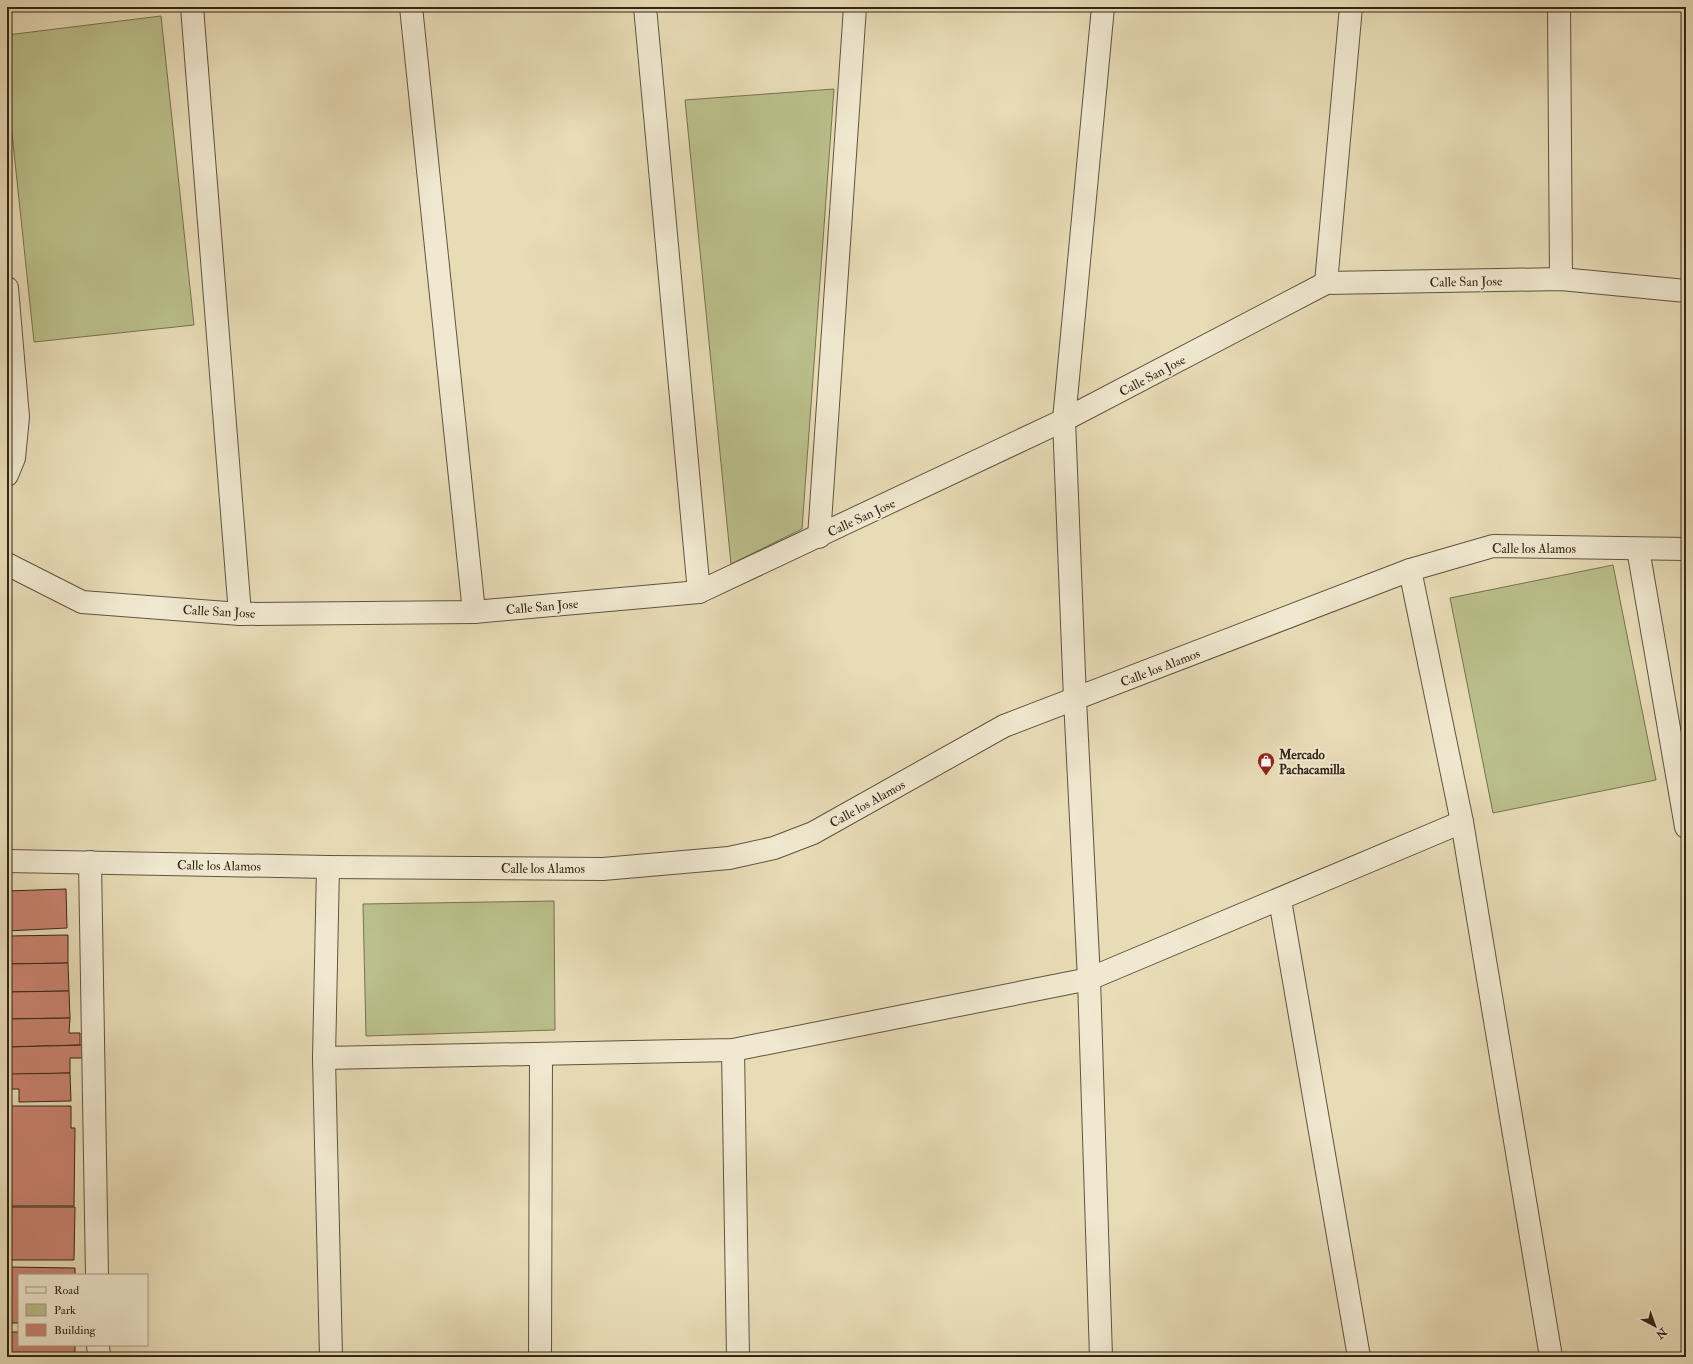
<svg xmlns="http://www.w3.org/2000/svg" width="1693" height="1364" font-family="'IM FELL Double Pica',serif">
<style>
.green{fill:#babf8b;stroke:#777251}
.building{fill:#c98370;stroke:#342517}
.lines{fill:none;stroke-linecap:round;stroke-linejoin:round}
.minor-casing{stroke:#61533f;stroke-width:24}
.minor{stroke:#f0e8d0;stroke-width:22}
.labels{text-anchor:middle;stroke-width:4;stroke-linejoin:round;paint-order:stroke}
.street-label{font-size:13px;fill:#342517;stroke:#f0e8d0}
.poi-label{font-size:13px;font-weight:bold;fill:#342517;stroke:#f0e8d0;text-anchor:start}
</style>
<rect width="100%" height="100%" fill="#e8dcb7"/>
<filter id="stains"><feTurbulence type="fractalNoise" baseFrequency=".005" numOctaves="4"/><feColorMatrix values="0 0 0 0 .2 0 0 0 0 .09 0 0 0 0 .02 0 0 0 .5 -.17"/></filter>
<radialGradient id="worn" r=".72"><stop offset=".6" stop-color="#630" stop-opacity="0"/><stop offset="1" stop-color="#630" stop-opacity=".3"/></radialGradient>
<!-- green -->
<g class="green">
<path d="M161,16L194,325L34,342L7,86V35Z"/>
<path d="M834,89L802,529L731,564L685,100Z"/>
<path d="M1613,565L1656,780L1493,813L1450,598Z"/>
<path d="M554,901L555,1030L366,1036L363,904Z"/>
</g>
<!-- building -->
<g class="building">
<path d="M66,889L67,928L7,931V891Z"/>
<path d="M68,935V963L9,964L8,936Z"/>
<path d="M68,963L69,991L7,992V964Z"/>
<path d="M69,991L70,1018L7,1019V992Z"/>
<path d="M70,1018L69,1033H80V1045L7,1047V1019Z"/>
<path d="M86,1045L87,1058H70V1073L7,1075V1047Z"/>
<path d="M70,1073L71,1101L19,1102V1089H7V1074Z"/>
<path d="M7,1106H71V1128H75L74,1206H7Z"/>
<path d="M7,1207H75L74,1260H7Z"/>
<path d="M7,1267L75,1268V1275H19V1323H7Z"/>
<path d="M7,1332H19V1345H75V1357H7Z"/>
</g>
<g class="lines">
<!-- minor casing -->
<g class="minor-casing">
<g id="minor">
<path d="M192,7L240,614"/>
<path d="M411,7L474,612"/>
<path d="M645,7L699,592"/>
<path d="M1559,7L1561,279"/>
<path d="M1326,283L1351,7"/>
<path d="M7,288L18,417L14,458L7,475"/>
<path d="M819,537L855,7"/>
<path d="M1638,549L1686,827"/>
<path d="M7,564L82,602L240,614L474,612L699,592L1064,420L1326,283L1561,279L1686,291"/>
<path d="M1410,570L1462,822L1551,1357"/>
<path d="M7,861L328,867L603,869L729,858L774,848L813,833L1004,726L1410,570L1493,546L1686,549"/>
<path d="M90,862L97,1275"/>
<path d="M328,867L324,1058L331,1357"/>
<path d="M1280,900L1359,1357"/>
<path d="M733,1050L738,1357"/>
<path d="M324,1058L733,1050L1089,979L1462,822"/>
<path d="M98,1345L99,1357"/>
<path d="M540,1357L541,1054"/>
<path d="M1101,1357L1089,979L1075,699L1064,420L1103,7"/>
</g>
</g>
<!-- minor -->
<use href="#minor" class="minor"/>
</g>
<!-- icons -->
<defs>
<g id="shop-pin" transform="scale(0.9)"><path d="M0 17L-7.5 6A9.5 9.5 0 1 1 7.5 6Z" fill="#8f2418" stroke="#f0e8d0"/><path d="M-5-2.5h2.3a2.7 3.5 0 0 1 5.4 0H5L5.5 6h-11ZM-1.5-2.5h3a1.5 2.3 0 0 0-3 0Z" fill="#fff"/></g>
</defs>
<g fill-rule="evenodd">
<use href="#shop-pin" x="1266" y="761"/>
</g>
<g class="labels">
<!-- street labels -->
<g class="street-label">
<text transform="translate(1466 281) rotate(-1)" y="5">Calle San Jose</text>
<text transform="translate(1152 375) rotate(-28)" y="5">Calle San Jose</text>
<text transform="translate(861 517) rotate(-25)" y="5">Calle San Jose</text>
<text x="1534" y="553">Calle los Alamos</text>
<text transform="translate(542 606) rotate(-5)" y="5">Calle San Jose</text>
<text transform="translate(219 611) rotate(3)" y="5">Calle San Jose</text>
<text transform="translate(1160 667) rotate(-21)" y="5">Calle los Alamos</text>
<text transform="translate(867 803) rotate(-29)" y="5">Calle los Alamos</text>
<text transform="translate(219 865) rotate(1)" y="5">Calle los Alamos</text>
<text x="543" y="873">Calle los Alamos</text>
</g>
<!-- poi labels -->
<g class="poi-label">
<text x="1279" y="759">Mercado<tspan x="1279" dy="15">Pachacamilla</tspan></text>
</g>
</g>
<!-- margin -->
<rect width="1693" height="1364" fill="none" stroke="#e8dcb7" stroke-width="24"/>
<rect x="8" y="8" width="1677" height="1348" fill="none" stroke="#342517" stroke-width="2"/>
<rect x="12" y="12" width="1669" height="1340" fill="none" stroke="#342517"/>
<!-- legend -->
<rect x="18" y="1274" width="130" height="72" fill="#f0e8d0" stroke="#a59a86"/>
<rect x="26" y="1287" width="20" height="6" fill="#f0e8d0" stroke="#a59a86"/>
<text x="54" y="1294" font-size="12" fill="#342517">Road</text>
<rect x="26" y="1304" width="20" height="12" fill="#babf8b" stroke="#a59a86"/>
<text x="54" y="1314" font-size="12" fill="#342517">Park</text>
<rect x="26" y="1324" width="20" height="12" fill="#c98370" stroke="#a59a86"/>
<text x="54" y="1334" font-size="12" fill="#342517">Building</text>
<!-- north arrow -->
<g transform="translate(1655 1326) rotate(139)" stroke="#f0e8d0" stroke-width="3" paint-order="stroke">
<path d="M0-3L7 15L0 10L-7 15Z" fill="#342517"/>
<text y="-6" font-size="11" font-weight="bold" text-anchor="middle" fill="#342517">N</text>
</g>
<rect width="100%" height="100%" filter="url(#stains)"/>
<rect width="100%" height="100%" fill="url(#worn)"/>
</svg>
